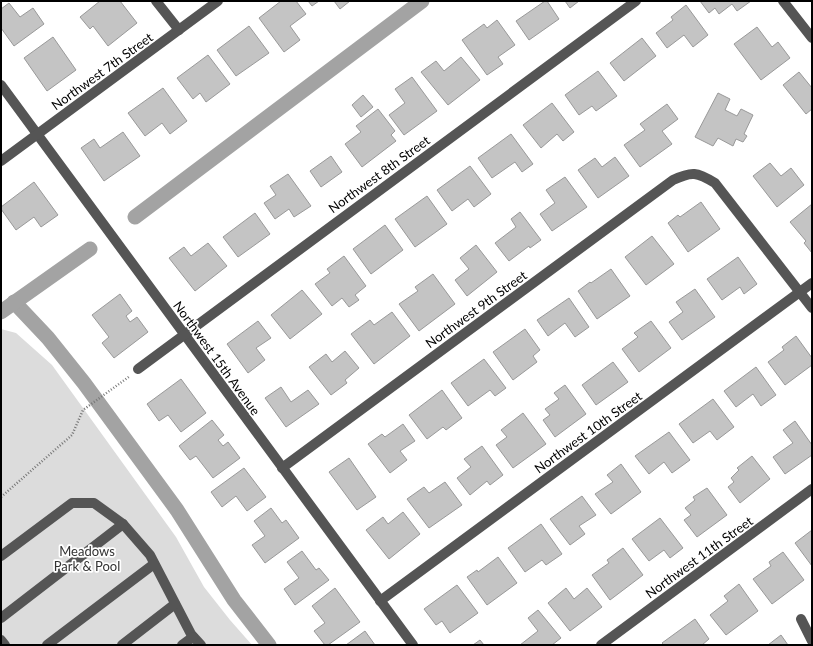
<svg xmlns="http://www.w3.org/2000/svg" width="813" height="646" font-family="Lato,sans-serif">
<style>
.green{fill:#dcdcdc}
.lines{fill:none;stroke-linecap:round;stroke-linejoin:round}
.canal{stroke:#a3a3a3;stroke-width:15}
.building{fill:#c4c4c4;stroke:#999}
.path{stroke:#777;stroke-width:2.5;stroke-dasharray:1 2;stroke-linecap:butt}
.minor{stroke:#555;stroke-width:10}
.labels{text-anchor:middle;stroke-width:3.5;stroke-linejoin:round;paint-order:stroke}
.street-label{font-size:13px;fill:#000;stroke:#fff}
.park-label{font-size:13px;fill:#333;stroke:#fff}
</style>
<rect width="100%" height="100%" fill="#fff"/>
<!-- green -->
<path class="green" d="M1,329L16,333L52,365L176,537L204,587L230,620L252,645H1Z"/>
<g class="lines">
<!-- canal -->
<g class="canal">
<path d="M135,217L422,1"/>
<path d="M14,302L48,338L84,383L177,510L234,600L269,645"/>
<path d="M1,312L90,249"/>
</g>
</g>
<!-- building -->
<g class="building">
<path d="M100,1H120L137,23L108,46L93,26L90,29L80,17Z"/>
<path d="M281,1H296L306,14L290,26L300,40L284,52L259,18Z"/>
<path d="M308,1H319L312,6Z"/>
<path d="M334,1H350L340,9Z"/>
<path d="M545,1H547L559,19L529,40L516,21Z"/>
<path d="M565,1H579L570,8Z"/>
<path d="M700,1H751L737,11L732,4L719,14L715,8L709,13Z"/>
<path d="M9,3L20,17L33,8L44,24L14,46L1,28V9Z"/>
<path d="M686,5L708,35L693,47L684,35L667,48L656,33L673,20L671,17Z"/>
<path d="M497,20L515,45L498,57L503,64L487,75L462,40L484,24L487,28Z"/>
<path d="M249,26L269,53L236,76L217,50Z"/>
<path d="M757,27L772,47L778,42L790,58L761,80L734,44Z"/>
<path d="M53,37L76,70L47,91L24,58Z"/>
<path d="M642,38L656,56L624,81L610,63Z"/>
<path d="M208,55L230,84L206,102L200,93L193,99L177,78Z"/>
<path d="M461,57L480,80L448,105L421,72L436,61L444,71Z"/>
<path d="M598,71L617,96L596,111L592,106L579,115L565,95Z"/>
<path d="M799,72L812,88V109L806,114L783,85Z"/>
<path d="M412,77L437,111L404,135L389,115L405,103L395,89Z"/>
<path d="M163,88L187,121L170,134L162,123L145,136L128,113Z"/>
<path d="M718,93L730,99L725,110L737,116L741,109L753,115L744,134L747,136L743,142L736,139L733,146L718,138L713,146L695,137Z"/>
<path d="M363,95L373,107L361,117L352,105Z"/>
<path d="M552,103L574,132L563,141L557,134L541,148L523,125Z"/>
<path d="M667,104L678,119L662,131L672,144L640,167L624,145L645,130L640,124Z"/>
<path d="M378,109L395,131L391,135L396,141L362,167L345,144L361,132L356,126Z"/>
<path d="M123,132L140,156L104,181L81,148L94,139L100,148Z"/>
<path d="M511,134L533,164L522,172L515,162L492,178L478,158Z"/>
<path d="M331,156L342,172L321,187L310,171Z"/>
<path d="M615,157L629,176L598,198L578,170L595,158L602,167Z"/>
<path d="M770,163L781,176L791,168L804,185L777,207L753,176Z"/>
<path d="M470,166L491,194L474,207L468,199L452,211L437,190Z"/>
<path d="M288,174L311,206L294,217L289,209L275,219L264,203L276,195L270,186Z"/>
<path d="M565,177L587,207L552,231L540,214L555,203L546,190Z"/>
<path d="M34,182L58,215L41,227L34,217L16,230L1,209V207Z"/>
<path d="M427,196L447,224L415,247L395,219Z"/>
<path d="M701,202L720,229L688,252L668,223L678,215L680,217Z"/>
<path d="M812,204V253L804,243L806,241L790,222Z"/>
<path d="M520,212L541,240L530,248L529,246L509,261L495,243L516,227L511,219Z"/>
<path d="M255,213L270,234L238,257L223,237Z"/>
<path d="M385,225L403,250L371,274L353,249Z"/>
<path d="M652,236L674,264L646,285L625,257Z"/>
<path d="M208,243L227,266L195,291L169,258L184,247L191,256Z"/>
<path d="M476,245L497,272L467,296L455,280L469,269L460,258Z"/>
<path d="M344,256L366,286L355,295L359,300L349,307L342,298L332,306L315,284L330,273L327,269Z"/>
<path d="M738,257L757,284L744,294L740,287L722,300L707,279Z"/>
<path d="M611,269L630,296L597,319L578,291L590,282L591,283Z"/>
<path d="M433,274L455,304L419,331L399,304L418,291L415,287Z"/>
<path d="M695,289L715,317L682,340L669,322L683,312L676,302Z"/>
<path d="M302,290L322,314L290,339L271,315Z"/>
<path d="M120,294L132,311L126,316L130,322L137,317L148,332L114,358L102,343L109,337L92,315Z"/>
<path d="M569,298L589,327L575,337L565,323L548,336L537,320Z"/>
<path d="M392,312L410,336L374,364L351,334L370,320L374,325Z"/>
<path d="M258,321L271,338L256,348L265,360L248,373L227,344Z"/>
<path d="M651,321L671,348L639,372L622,349L638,337L634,333Z"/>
<path d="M525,329L540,350L533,356L537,362L513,380L493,352Z"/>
<path d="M796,336L812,358V365L785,385L768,362L784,350L782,347Z"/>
<path d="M345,351L359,368L345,380L347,383L331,395L309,367L326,354L332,362Z"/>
<path d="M484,359L506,388L495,396L490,390L468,406L451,383Z"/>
<path d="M613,362L628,382L596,405L582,385Z"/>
<path d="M756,367L776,395L761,406L753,394L736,407L724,391Z"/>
<path d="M181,379L206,413L181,432L168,415L159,421L147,404Z"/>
<path d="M565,385L586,414L555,437L543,420L550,415L545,409L559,399L554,393Z"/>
<path d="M281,387L291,402L308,390L319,404L286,427L265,398Z"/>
<path d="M442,390L462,418L446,430L443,427L427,439L409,415Z"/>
<path d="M713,399L734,427L717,440L710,431L693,443L679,424Z"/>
<path d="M523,413L546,444L513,468L496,445L507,437L501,430Z"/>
<path d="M212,420L224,435L218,440L223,446L228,442L240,458L213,478L196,456L190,460L179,446Z"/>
<path d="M795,421L812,445V455L785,474L773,457L793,443L783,430Z"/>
<path d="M403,424L415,441L400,451L407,460L390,473L368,444L382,434L385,437Z"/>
<path d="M669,432L690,460L672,473L664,462L649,474L635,456Z"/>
<path d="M482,446L503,475L490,485L487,481L470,495L457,478L471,467L464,459Z"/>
<path d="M752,456L770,479L740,503L728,487L734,482L731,478L739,470L737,468Z"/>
<path d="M349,458L376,497L357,510L329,472Z"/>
<path d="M621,464L641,492L611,514L595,494L613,482L607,475Z"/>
<path d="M244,468L266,497L247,511L236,496L222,507L211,492Z"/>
<path d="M445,482L462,505L429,528L407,499L424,487L429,493Z"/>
<path d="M707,488L727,515L697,537L684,520L691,515L685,508L695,500L693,497Z"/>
<path d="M582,496L596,515L579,526L585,534L570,545L550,519Z"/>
<path d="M271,508L282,523L286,520L299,538L265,563L252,545L265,536L254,521Z"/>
<path d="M403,512L420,534L389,559L366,530L383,517L388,524Z"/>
<path d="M660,518L683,548L670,558L664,550L649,561L632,539Z"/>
<path d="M541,524L562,554L546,565L542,560L525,572L508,548Z"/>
<path d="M812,530V566L795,543Z"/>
<path d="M623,548L643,575L610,600L592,575L609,563L607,560Z"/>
<path d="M302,551L316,570L319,568L329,580L295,605L284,589L299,578L287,562Z"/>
<path d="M783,552L804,580L772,604L753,579L771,566L769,562Z"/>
<path d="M498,557L517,583L487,605L467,577L477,570L478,572Z"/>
<path d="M739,584L758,611L726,635L710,615L728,601L724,596Z"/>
<path d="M457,585L478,613L450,633L442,621L436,625L424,609Z"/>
<path d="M335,588L360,622L328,645H325L314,631L325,623L312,606Z"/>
<path d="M566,588L574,599L587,588L602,607L570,631L548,603Z"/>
<path d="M538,610L561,638L552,645H520L538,631L528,618Z"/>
<path d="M695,619L709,639L702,645H664L662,643Z"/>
<path d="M365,631L375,645H346Z"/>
<path d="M781,635L788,645H768Z"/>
<path d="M480,640L484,645H473Z"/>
</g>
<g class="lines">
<!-- path -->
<path class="path" d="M1,497L72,435L83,410L130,376"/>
<!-- minor -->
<g class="minor">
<path d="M156,1L179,30"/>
<path d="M783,1L812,38"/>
<path d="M1,85L413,645"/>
<path d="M1,161L218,1"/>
<path d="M138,369L636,1"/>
<path d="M282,468L673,180C692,171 697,172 715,183L812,308"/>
<path d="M1,556L72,503H94L123,524L150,555L191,634L201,645"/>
<path d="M380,601L812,283"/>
<path d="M1,618L123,524"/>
<path d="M801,619L812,641"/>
<path d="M1,640L5,645"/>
<path d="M47,645L154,564"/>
<path d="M122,645L175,604"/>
<path d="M182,645L193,637"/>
<path d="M601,645L812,489"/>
</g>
</g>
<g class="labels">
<!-- street labels -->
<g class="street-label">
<text transform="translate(102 71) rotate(-36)" y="5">Northwest 7th Street</text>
<text transform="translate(379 174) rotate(-36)" y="5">Northwest 8th Street</text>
<text transform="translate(476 309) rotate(-36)" y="5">Northwest 9th Street</text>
<text transform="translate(217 358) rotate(54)" y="5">Northwest 15th Avenue</text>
<text transform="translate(588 432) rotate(-36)" y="5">Northwest 10th Street</text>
<text transform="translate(699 557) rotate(-36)" y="5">Northwest 11th Street</text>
</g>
<!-- park labels -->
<g class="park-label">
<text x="87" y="556">Meadows<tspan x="87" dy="15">Park &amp; Pool</tspan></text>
</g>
</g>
<!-- border -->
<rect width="813" height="646" fill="none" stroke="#000000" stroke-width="4"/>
</svg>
